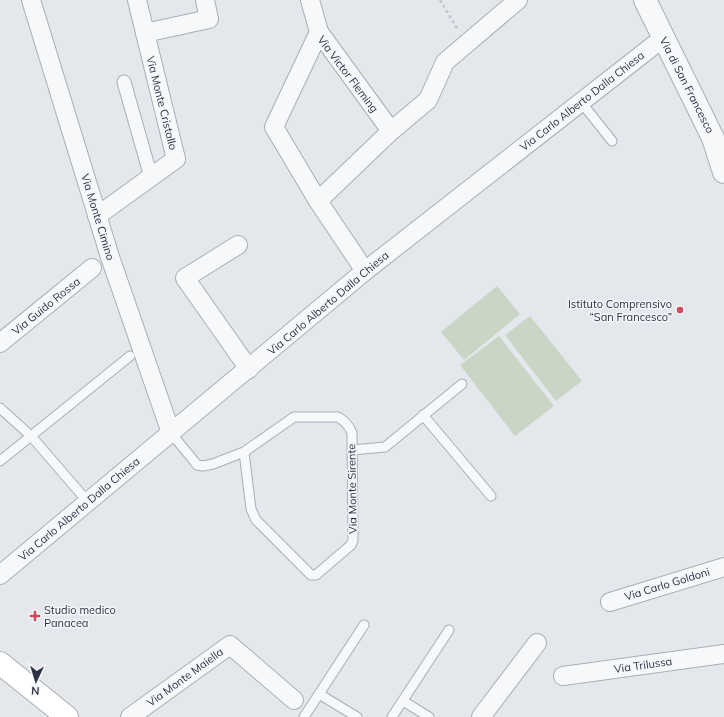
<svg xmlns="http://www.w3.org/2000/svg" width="724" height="717" font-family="Mulish,sans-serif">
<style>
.grass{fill:#c9d6c5}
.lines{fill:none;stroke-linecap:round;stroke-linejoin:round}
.service-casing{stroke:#a9aeb7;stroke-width:11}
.pedestrian-casing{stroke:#a9aeb7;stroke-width:15}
.minor-casing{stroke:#a9aeb7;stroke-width:20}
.tertiary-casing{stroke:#a9aeb7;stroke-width:24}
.secondary-casing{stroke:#a9aeb7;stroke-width:24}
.path{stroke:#c2c5cb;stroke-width:2.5;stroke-dasharray:3 3;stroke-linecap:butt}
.service{stroke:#f7f8fa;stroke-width:9}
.pedestrian{stroke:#f7f8fa;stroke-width:13}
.minor{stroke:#f7f8fa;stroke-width:18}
.tertiary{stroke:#f7f8fa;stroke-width:22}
.secondary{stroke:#fff;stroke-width:22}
.poi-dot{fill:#d1495b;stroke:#f4f6f9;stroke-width:1.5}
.labels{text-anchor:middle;stroke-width:3;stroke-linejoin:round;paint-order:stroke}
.street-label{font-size:11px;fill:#2b3445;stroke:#f4f6f9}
.poi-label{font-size:11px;fill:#2b3445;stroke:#f4f6f9;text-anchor:end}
</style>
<rect width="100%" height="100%" fill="#e4e7ec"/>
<!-- grass -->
<g class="grass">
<path d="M497,286L520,314L464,360L441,332Z"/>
<path d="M530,316L582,381L556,401L505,335Z"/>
<path d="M499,336L554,406L515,436L460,365Z"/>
</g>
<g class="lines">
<!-- service casing -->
<g class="service-casing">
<g id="service">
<path d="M581,102L612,141"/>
<path d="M0,408L31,436L88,502"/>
<path d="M423,415L491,496"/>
<path d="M171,433L194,461L197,465L203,466L213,464L244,452L294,417H338C345,421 349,425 352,433L353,540L351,545L316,575H311L256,520L251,509L244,452"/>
<path d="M352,450L385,447L462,384"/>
<path d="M0,461L130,356"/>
<path d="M319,694L357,717"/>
<path d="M403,701L429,717"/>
<path d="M304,717L364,625"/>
<path d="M392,717L449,630"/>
</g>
</g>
<!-- pedestrian casing -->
<g class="pedestrian-casing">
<path id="pedestrian" d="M124,82L151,177"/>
</g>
<!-- minor casing -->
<g class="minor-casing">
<g id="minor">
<path d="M31,0L110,257L171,433"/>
<path d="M310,0L319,32"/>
<path d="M145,33L209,19L205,0"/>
<path d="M391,131L319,32L274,127L318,201L391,131L428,100L445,62L518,0"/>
<path d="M318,201L365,271"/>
<path d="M97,216L176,159L137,0"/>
<path d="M238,245L185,278L249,369"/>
<path d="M0,343L92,268"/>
<path d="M0,575L365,271L663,38"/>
<path d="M610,602L724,567"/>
<path d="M563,676L724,654"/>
<path d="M130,717L230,645L294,700"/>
<path d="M481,717L537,643"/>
</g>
</g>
<!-- tertiary casing -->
<g class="tertiary-casing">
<path id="tertiary" d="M645,0L713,138L724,172"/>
</g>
<!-- secondary casing -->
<g class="secondary-casing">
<path id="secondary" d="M0,663L67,717"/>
</g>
<!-- path -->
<path class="path" d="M440,0L458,30"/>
<!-- service -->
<use href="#service" class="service"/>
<!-- pedestrian -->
<use href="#pedestrian" class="pedestrian"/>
<!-- minor -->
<use href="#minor" class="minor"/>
<!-- tertiary -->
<use href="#tertiary" class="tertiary"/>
<!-- secondary -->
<use href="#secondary" class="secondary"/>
</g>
<!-- markers -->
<g class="poi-dot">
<circle cx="680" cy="310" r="4"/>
<path d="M33 610h4v4h4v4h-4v4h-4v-4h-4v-4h4z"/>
</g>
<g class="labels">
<!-- street labels -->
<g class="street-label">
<text transform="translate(348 74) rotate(53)" y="4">Via Victor Fleming</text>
<text transform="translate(687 85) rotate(63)" y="4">Via di San Francesco</text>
<text transform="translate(582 101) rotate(-38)" y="4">Via Carlo Alberto Dalla Chiesa</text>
<text transform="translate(162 103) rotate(76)" y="4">Via Monte Cristallo</text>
<text transform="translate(98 217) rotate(73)" y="4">Via Monte Cimino</text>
<text transform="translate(328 303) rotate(-40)" y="4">Via Carlo Alberto Dalla Chiesa</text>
<text transform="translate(46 306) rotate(-39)" y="4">Via Guido Rossa</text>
<text transform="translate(352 489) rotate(-91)" y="4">Via Monte Sirente</text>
<text transform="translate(79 509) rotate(-40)" y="4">Via Carlo Alberto Dalla Chiesa</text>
<text transform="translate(667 584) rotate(-17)" y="4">Via Carlo Goldoni</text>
<text transform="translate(643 665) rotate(-8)" y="4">Via Trilussa</text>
<text transform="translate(185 677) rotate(-36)" y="4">Via Monte Maiella</text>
</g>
<!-- poi labels -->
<g class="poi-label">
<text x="672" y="308">Istituto Comprensivo<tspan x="672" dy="13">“San Francesco”</tspan></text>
<text x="44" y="614" text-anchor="start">Studio medico<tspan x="44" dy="13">Panacea</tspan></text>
</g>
</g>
<!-- north arrow -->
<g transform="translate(36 681) rotate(184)" stroke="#f4f6f9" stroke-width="3" paint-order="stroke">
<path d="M0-3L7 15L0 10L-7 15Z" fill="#2b3445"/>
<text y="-6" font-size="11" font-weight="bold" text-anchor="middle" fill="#2b3445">N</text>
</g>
</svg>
